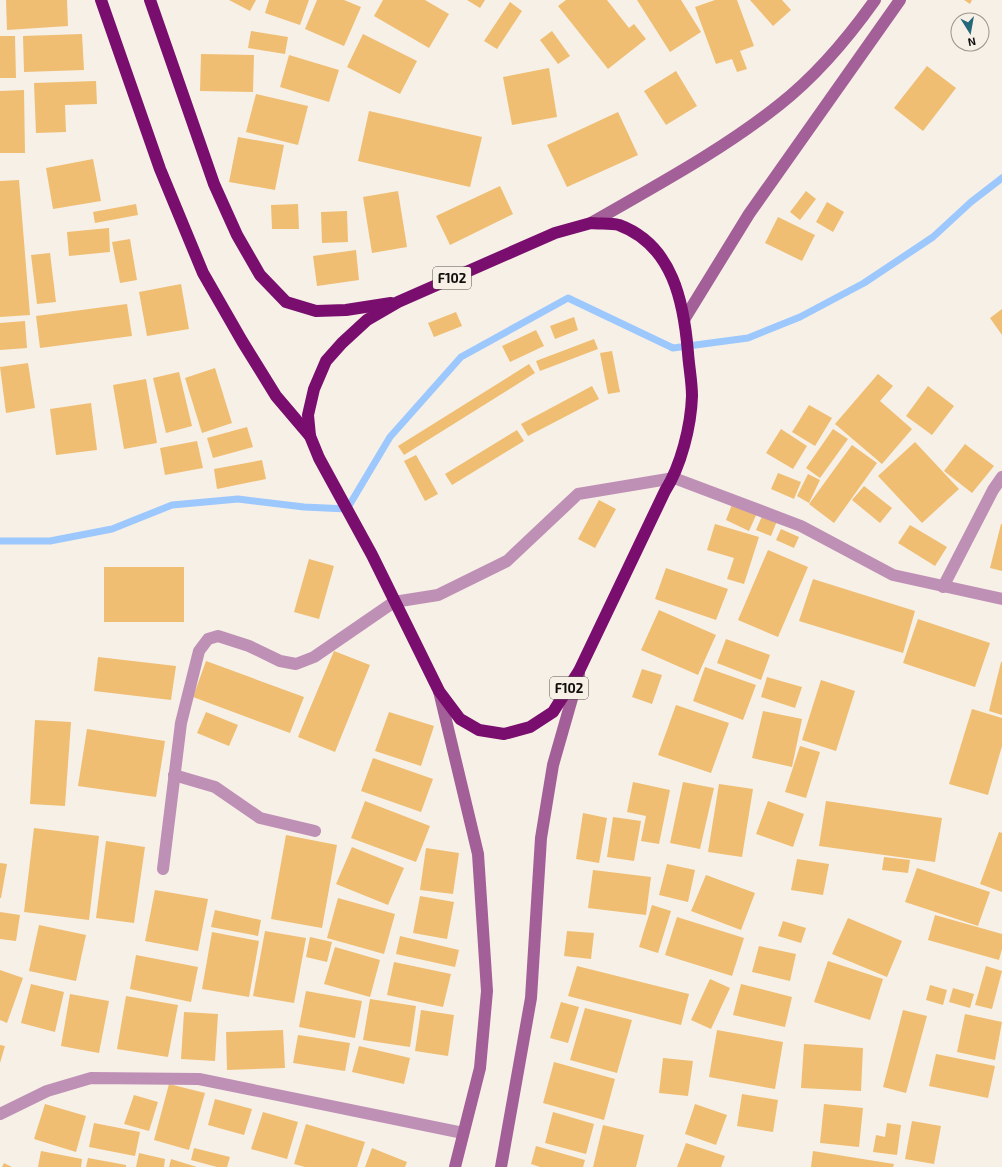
<svg xmlns="http://www.w3.org/2000/svg" width="1002" height="1167" font-family="'Exo 2',sans-serif">
<style>
.lines{fill:none;stroke-linecap:round;stroke-linejoin:round}
.stream{stroke:#9cc8fd;stroke-width:7}
.building{fill:#efbe72}
.street{stroke:#bf90b5;stroke-width:12}
.secondary{stroke:#a35f97;stroke-width:12}
.highway{stroke:#7a0e6e;stroke-width:12}
.labels{text-anchor:middle;stroke-width:3;stroke-linejoin:round;paint-order:stroke}
.shield{fill:#f7f0e7;stroke:#55524d;stroke-width:1}
.shield-label{font-size:13px;font-weight:bold;fill:#100e0b}
</style>
<rect width="100%" height="100%" fill="#f7f0e7"/>
<g class="lines">
<!-- stream -->
<path class="stream" d="M0,541H50L112,529L172,505L238,499L304,507L347,509L390,437L461,357L568,298L673,348L748,338L800,317L864,283L933,237L971,202L1002,178"/>
</g>
<!-- building -->
<g class="building">
<path d="M6,0H67L68,26L7,30Z"/>
<path d="M229,0H256L250,11Z"/>
<path d="M269,0H309L300,25L265,13Z"/>
<path d="M317,0H344L361,7L344,46L305,29Z"/>
<path d="M383,0H425L449,14L429,48L374,16Z"/>
<path d="M467,0H485L480,8Z"/>
<path d="M566,0H607L629,28L634,24L646,39L608,69L558,6Z"/>
<path d="M637,0H681L701,32L670,52Z"/>
<path d="M715,0H737L754,46L740,51L747,69L737,72L732,59L716,64L695,7Z"/>
<path d="M750,0H782L791,10L773,26Z"/>
<path d="M964,0H972L970,4Z"/>
<path d="M510,2L522,11L497,49L484,41Z"/>
<path d="M251,31L288,37L285,54L248,48Z"/>
<path d="M552,31L570,56L558,64L540,40Z"/>
<path d="M82,34L84,70L24,72L23,36Z"/>
<path d="M363,34L417,61L400,94L347,67Z"/>
<path d="M0,36H15L16,78H0Z"/>
<path d="M201,54L254,55L253,92L200,91Z"/>
<path d="M289,55L339,70L329,102L280,87Z"/>
<path d="M927,66L956,88L923,131L894,108Z"/>
<path d="M549,68L557,117L512,125L503,77Z"/>
<path d="M676,71L697,106L666,125L644,91Z"/>
<path d="M96,81L97,104L65,105L66,132L36,133L34,83Z"/>
<path d="M24,90L25,153H0V91Z"/>
<path d="M256,94L308,106L298,145L246,132Z"/>
<path d="M369,111L482,137L470,187L358,161Z"/>
<path d="M618,112L638,155L567,187L547,145Z"/>
<path d="M238,137L284,145L275,190L229,182Z"/>
<path d="M93,159L101,201L53,209L46,168Z"/>
<path d="M19,180L30,315L0,317V181Z"/>
<path d="M500,186L513,214L450,245L436,216Z"/>
<path d="M398,191L407,247L372,253L363,197Z"/>
<path d="M806,191L816,199L800,220L790,212Z"/>
<path d="M827,202L844,212L833,232L816,222Z"/>
<path d="M136,204L138,215L95,223L93,212Z"/>
<path d="M298,204L299,229H272L271,205Z"/>
<path d="M347,211L348,242L322,243L321,212Z"/>
<path d="M778,217L815,235L802,261L765,243Z"/>
<path d="M109,228L110,252L69,256L67,232Z"/>
<path d="M130,239L137,280L120,283L112,242Z"/>
<path d="M356,250L359,280L317,286L313,256Z"/>
<path d="M50,253L56,302L37,304L31,255Z"/>
<path d="M181,284L189,329L147,336L139,292Z"/>
<path d="M127,304L132,336L40,348L36,316Z"/>
<path d="M1002,309V335L990,318Z"/>
<path d="M456,312L462,326L434,337L428,323Z"/>
<path d="M574,317L578,330L555,339L550,326Z"/>
<path d="M25,321L27,348L0,350V323Z"/>
<path d="M536,330L544,346L510,362L502,346Z"/>
<path d="M594,339L598,349L540,371L536,361Z"/>
<path d="M612,351L620,392L608,394L600,353Z"/>
<path d="M28,363L35,408L6,413L0,367Z"/>
<path d="M529,364L535,373L404,455L398,446Z"/>
<path d="M215,368L232,423L202,433L185,378Z"/>
<path d="M179,372L192,426L166,433L153,378Z"/>
<path d="M878,374L893,386L880,401L912,429L882,464L835,424Z"/>
<path d="M146,379L157,443L124,449L113,385Z"/>
<path d="M592,386L599,399L528,436L521,424Z"/>
<path d="M928,386L954,406L932,435L906,416Z"/>
<path d="M91,403L97,450L56,455L50,409Z"/>
<path d="M809,405L832,418L815,446L792,432Z"/>
<path d="M247,427L253,447L213,458L207,438Z"/>
<path d="M781,429L807,446L793,469L766,453Z"/>
<path d="M833,429L848,439L820,478L806,468Z"/>
<path d="M517,430L524,441L452,485L445,474Z"/>
<path d="M197,441L203,468L165,475L160,448Z"/>
<path d="M915,442L959,489L922,523L878,476Z"/>
<path d="M965,444L994,466L972,493L944,471Z"/>
<path d="M852,445L877,463L834,523L809,504Z"/>
<path d="M416,455L438,494L425,501L404,461Z"/>
<path d="M262,460L266,479L217,489L214,469Z"/>
<path d="M778,473L801,482L794,499L771,489Z"/>
<path d="M808,474L820,480L809,503L797,496Z"/>
<path d="M864,486L892,508L880,523L852,500Z"/>
<path d="M599,500L616,509L595,548L578,539Z"/>
<path d="M733,502L757,513L749,531L726,520Z"/>
<path d="M763,514L777,521L771,536L756,530Z"/>
<path d="M715,524L759,537L744,584L727,579L734,558L707,550Z"/>
<path d="M1001,524H1002V571L990,568Z"/>
<path d="M910,525L947,547L935,566L898,543Z"/>
<path d="M781,529L799,537L794,548L776,540Z"/>
<path d="M768,550L808,567L778,637L738,620Z"/>
<path d="M309,559L334,566L319,619L294,612Z"/>
<rect x="104" y="567" width="80" height="55"/>
<path d="M666,568L728,589L716,620L655,599Z"/>
<path d="M813,579L915,611L903,653L799,621Z"/>
<path d="M659,610L716,635L698,675L641,650Z"/>
<path d="M918,619L990,643L975,687L903,663Z"/>
<path d="M726,639L770,655L761,680L717,663Z"/>
<path d="M334,651L370,665L335,752L298,737Z"/>
<path d="M98,657L176,666L171,700L94,691Z"/>
<path d="M206,661L304,697L290,733L193,697Z"/>
<path d="M1001,662H1002V715L989,711Z"/>
<path d="M705,667L756,685L743,720L693,701Z"/>
<path d="M642,669L662,675L652,704L632,697Z"/>
<path d="M767,677L802,687L795,708L761,697Z"/>
<path d="M821,680L855,691L836,751L802,740Z"/>
<path d="M676,705L729,723L711,773L658,755Z"/>
<path d="M972,709L1002,718V746L988,795L949,784Z"/>
<path d="M763,711L802,719L792,767L752,758Z"/>
<path d="M206,712L238,725L229,746L197,733Z"/>
<path d="M389,712L434,726L421,766L375,751Z"/>
<path d="M35,720L71,722L65,806L30,804Z"/>
<path d="M87,729L165,741L156,797L78,786Z"/>
<path d="M800,746L820,752L806,798L785,792Z"/>
<path d="M373,758L433,779L421,812L361,791Z"/>
<path d="M633,782L670,790L659,844L641,841L646,816L627,812Z"/>
<path d="M683,782L714,788L700,849L670,843Z"/>
<path d="M719,784L753,789L742,857L708,852Z"/>
<path d="M365,801L430,826L416,862L351,838Z"/>
<path d="M768,801L804,814L793,847L756,834Z"/>
<path d="M826,801L942,818L935,862L819,846Z"/>
<path d="M583,813L607,818L599,863L576,859Z"/>
<path d="M613,817L641,821L634,861L607,857Z"/>
<path d="M34,828L99,836L89,920L24,912Z"/>
<path d="M999,832L1002,833V892L980,884Z"/>
<path d="M286,835L337,845L322,928L271,919Z"/>
<path d="M106,841L145,847L134,923L96,918Z"/>
<path d="M352,847L404,868L388,905L336,884Z"/>
<path d="M426,848L459,853L453,894L420,890Z"/>
<path d="M884,857L910,860L908,873L882,870Z"/>
<path d="M797,859L829,864L823,895L791,890Z"/>
<path d="M0,863L7,864L1,898H0Z"/>
<path d="M667,864L695,870L688,902L659,895Z"/>
<path d="M917,868L990,892L978,926L905,902Z"/>
<path d="M593,870L651,877L646,915L588,908Z"/>
<path d="M706,875L755,893L741,930L691,911Z"/>
<path d="M155,890L208,899L198,951L145,941Z"/>
<path d="M420,896L454,902L447,939L413,933Z"/>
<path d="M338,898L395,914L384,954L327,938Z"/>
<path d="M652,905L671,911L658,953L639,947Z"/>
<path d="M215,910L261,920L258,936L211,927Z"/>
<path d="M0,912L20,915L16,941L0,939Z"/>
<path d="M935,915L1002,934V949L999,960L928,940Z"/>
<path d="M677,917L744,938L732,976L665,955Z"/>
<path d="M848,918L902,941L887,977L832,954Z"/>
<path d="M783,921L806,928L801,943L778,936Z"/>
<path d="M39,925L86,935L76,981L29,971Z"/>
<path d="M265,931L306,938L294,1003L253,996Z"/>
<path d="M567,931L594,933L591,959L564,956Z"/>
<path d="M212,932L259,941L249,997L202,989Z"/>
<path d="M400,936L459,950L455,967L396,954Z"/>
<path d="M310,937L332,942L327,962L306,957Z"/>
<path d="M759,946L796,954L790,981L752,972Z"/>
<path d="M335,947L380,960L370,997L324,984Z"/>
<path d="M136,955L198,967L191,1002L130,989Z"/>
<path d="M828,961L883,979L870,1020L814,1002Z"/>
<path d="M394,962L451,974L443,1007L387,995Z"/>
<path d="M577,966L689,994L681,1025L568,996Z"/>
<path d="M986,966L1002,971L992,1009L975,1005Z"/>
<path d="M0,970L23,978L7,1023L0,1020Z"/>
<path d="M710,979L730,988L711,1029L691,1020Z"/>
<path d="M31,984L64,992L55,1032L21,1023Z"/>
<path d="M741,984L792,997L785,1027L733,1015Z"/>
<path d="M930,985L947,990L943,1005L926,1000Z"/>
<path d="M953,988L974,994L970,1008L949,1002Z"/>
<path d="M306,991L362,1001L355,1038L299,1027Z"/>
<path d="M70,994L109,1001L99,1053L61,1046Z"/>
<path d="M126,996L178,1005L168,1057L117,1049Z"/>
<path d="M370,999L416,1006L410,1047L363,1040Z"/>
<path d="M561,1002L579,1007L568,1043L550,1038Z"/>
<path d="M585,1008L632,1020L617,1073L570,1060Z"/>
<path d="M421,1010L454,1015L448,1056L415,1051Z"/>
<path d="M903,1010L927,1016L906,1093L883,1087Z"/>
<path d="M184,1012L218,1014L215,1061L181,1059Z"/>
<path d="M965,1014L1002,1022L995,1060L957,1052Z"/>
<path d="M283,1030L285,1068L227,1070L226,1032Z"/>
<path d="M717,1030L783,1042L775,1089L709,1077Z"/>
<path d="M298,1035L350,1043L345,1071L293,1063Z"/>
<path d="M804,1044L863,1048L861,1091L801,1088Z"/>
<path d="M0,1045L5,1046L0,1063Z"/>
<path d="M359,1046L410,1058L404,1084L352,1072Z"/>
<path d="M936,1054L995,1066L988,1098L929,1086Z"/>
<path d="M663,1058L693,1061L688,1096L659,1093Z"/>
<path d="M554,1062L615,1079L604,1120L543,1103Z"/>
<path d="M169,1084L205,1093L189,1150L154,1140Z"/>
<path d="M742,1094L778,1100L773,1132L737,1126Z"/>
<path d="M134,1095L158,1102L149,1131L124,1124Z"/>
<path d="M215,1099L252,1109L244,1135L208,1125Z"/>
<path d="M45,1104L86,1116L76,1152L34,1139Z"/>
<path d="M695,1104L727,1115L716,1145L685,1134Z"/>
<path d="M824,1104L863,1108L859,1147L820,1143Z"/>
<path d="M263,1112L298,1122L287,1159L251,1149Z"/>
<path d="M553,1112L594,1124L586,1154L545,1143Z"/>
<path d="M912,1121L941,1126L934,1164L905,1159Z"/>
<path d="M94,1123L140,1132L135,1156L89,1147Z"/>
<path d="M887,1123L901,1125L897,1155L873,1152L876,1135L885,1137Z"/>
<path d="M306,1124L365,1142L357,1167H305L294,1164Z"/>
<path d="M603,1125L644,1135L636,1167H593Z"/>
<path d="M686,1143L725,1156L721,1167H677Z"/>
<path d="M536,1146L585,1160L583,1167H540L531,1164Z"/>
<path d="M194,1148L230,1157L227,1167H217L191,1160Z"/>
<path d="M372,1148L407,1162L405,1167H365Z"/>
<path d="M41,1151L82,1159L81,1167H38Z"/>
<path d="M813,1151L894,1164L893,1167H811Z"/>
<path d="M139,1153L165,1159L164,1167H136Z"/>
<path d="M88,1158L126,1165V1167H86Z"/>
<path d="M171,1159L197,1167H169Z"/>
<path d="M4,1163L12,1167H2Z"/>
</g>
<g class="lines">
<!-- street -->
<g class="street">
<path d="M943,587L993,490L1002,477"/>
<path d="M174,775L215,787L260,818L315,831"/>
<path d="M163,869L181,723L199,651L208,639L218,636L249,646L280,661L296,664L314,657L394,602L438,595L507,561L578,494L674,478L801,526L893,575L1002,599"/>
<path d="M0,1114L47,1091L91,1078L199,1079L463,1133"/>
</g>
<!-- secondary -->
<g class="secondary">
<path d="M591,223C655,186 721,151 779,105C816,76 848,38 875,0"/>
<path d="M685,318L749,214L900,0"/>
<path d="M439,691L478,854L487,991L480,1068L455,1167"/>
<path d="M501,1167L531,998L541,838L553,765L579,674"/>
</g>
<!-- highway -->
<g class="highway">
<path d="M101,0L160,169L203,273L242,341L276,396L310,436"/>
<path d="M150,0L214,184L237,235L260,275L286,302L316,311L346,310L391,303"/>
<path d="M591,223C600,224 611,223 619,225C673,245 684,303 688,353C689,367 692,382 692,396C691,426 681,466 665,491L579,671L553,712L530,727L504,734L479,730L460,719L439,691L372,555L319,458L310,436L308,415L314,389L326,361L342,343L367,320L398,302L555,233Z"/>
</g>
</g>
<g class="labels">
<!-- shield labels -->
<g class="shield">
<rect x="433" y="267" width="38" height="22" rx="3"/>
<rect x="550" y="677" width="38" height="22" rx="3"/>
</g>
<g class="shield-label">
<text x="452" y="283">F102</text>
<text x="569" y="693">F102</text>
</g>
</g>
<!-- north arrow -->
<g transform="translate(970 32) rotate(169)"><circle r="19" fill="#f7f0e7" stroke="#9b968f"/>
<path d="M0-3L7 15L0 10L-7 15Z" fill="#24687a"/>
<text y="-6" font-size="11" font-weight="bold" text-anchor="middle" fill="#100e0b">N</text>
</g>
</svg>
